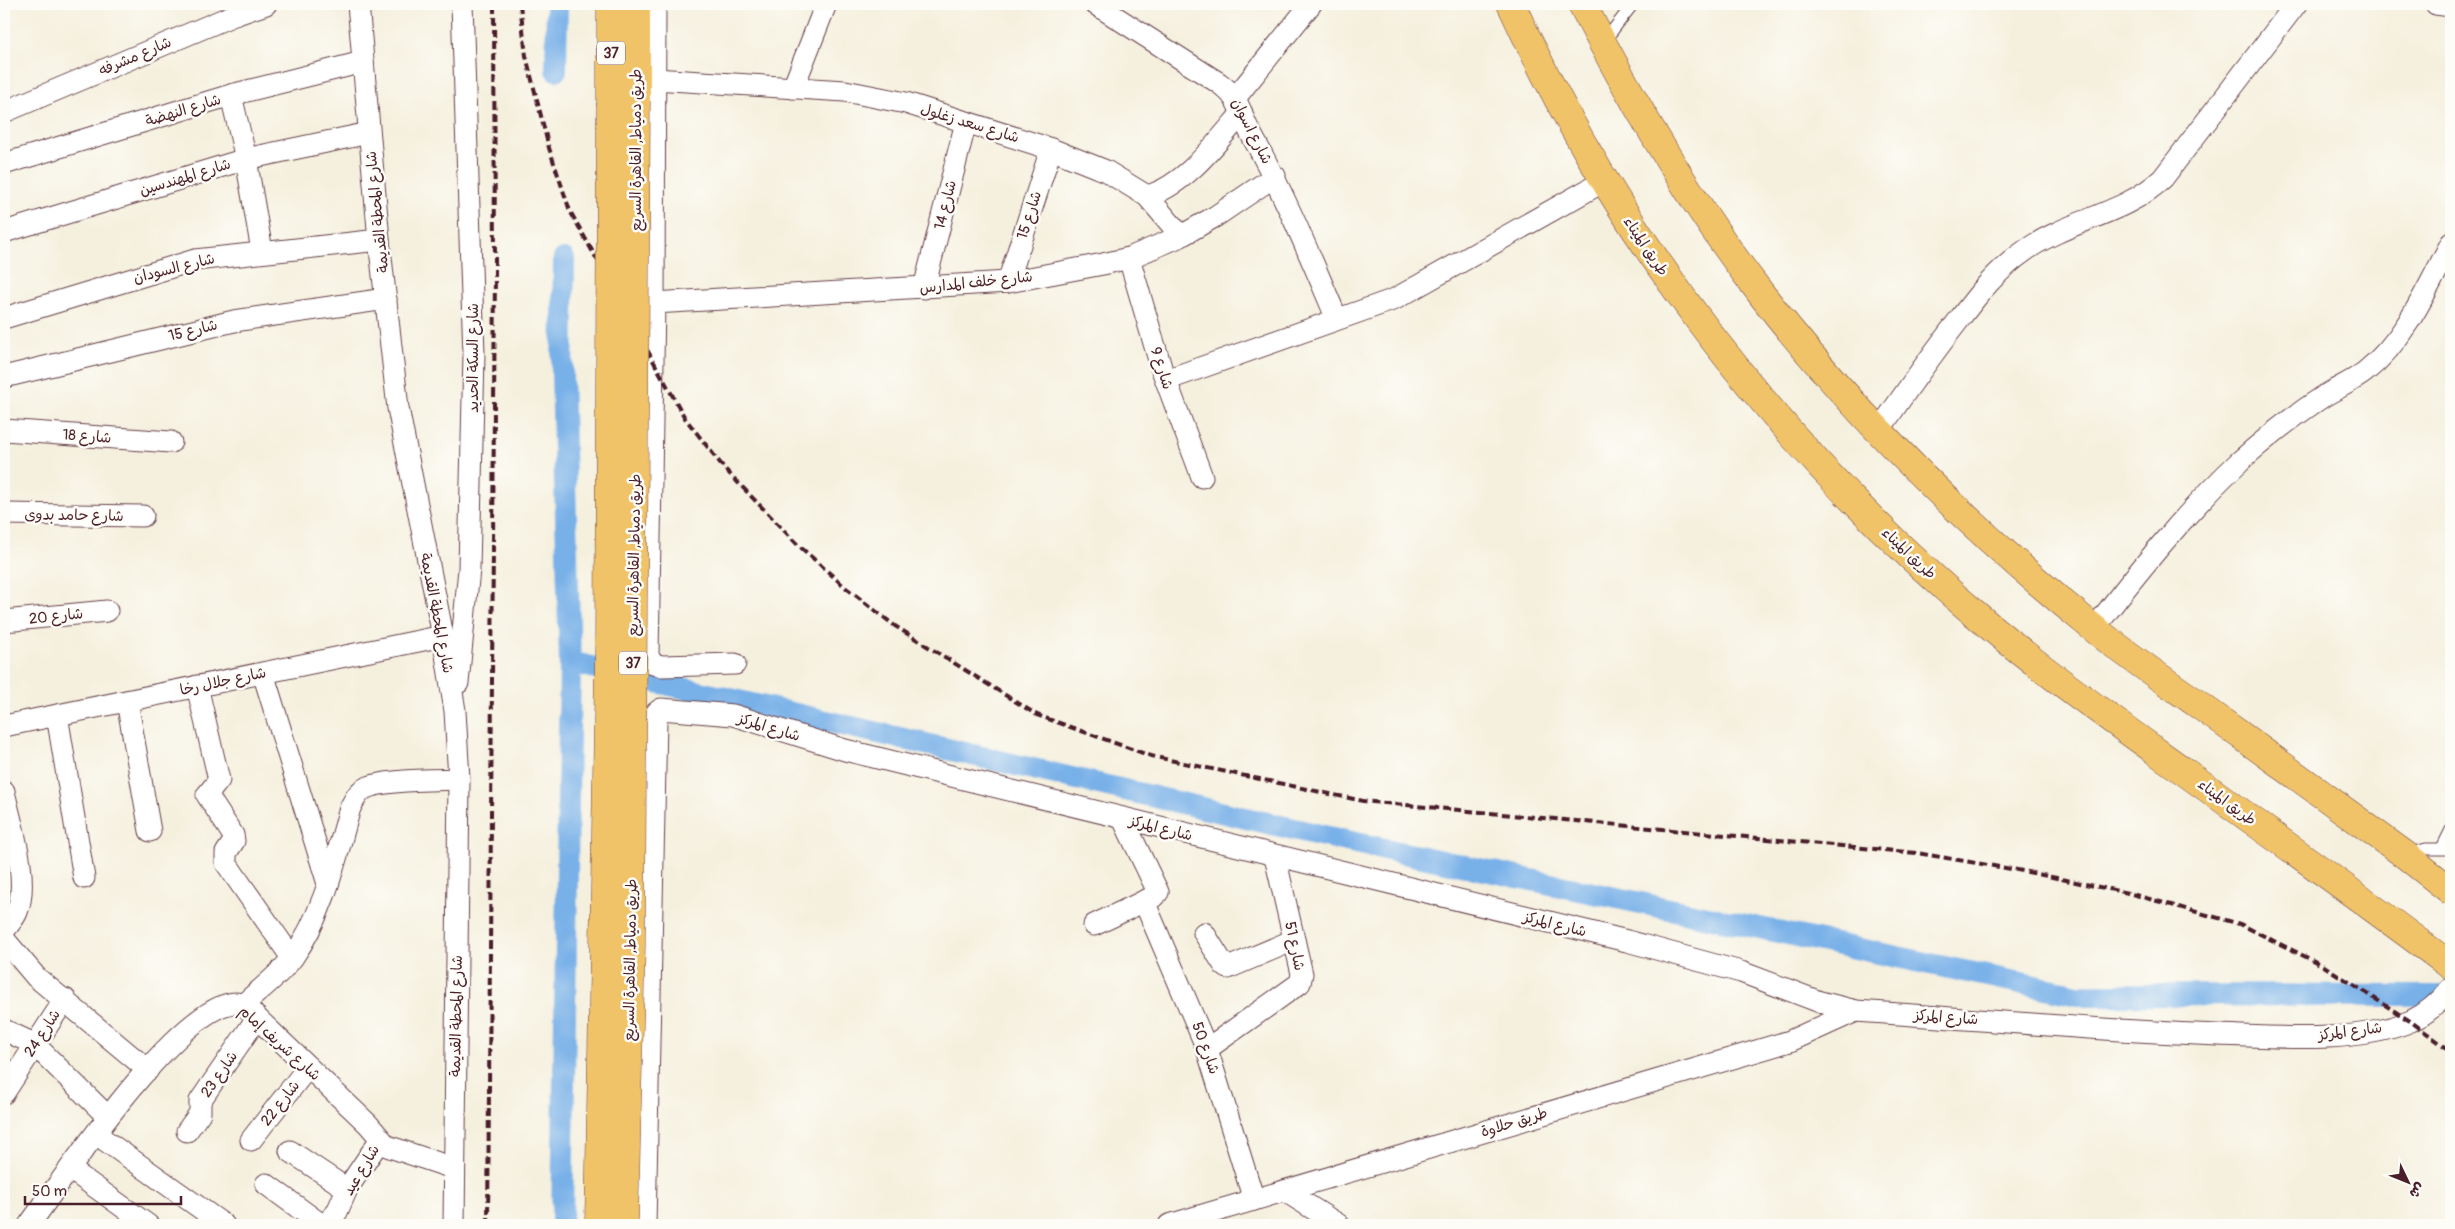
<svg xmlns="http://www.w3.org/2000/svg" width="2455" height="1229" font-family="Pangolin,'Playpen Sans Arabic',sans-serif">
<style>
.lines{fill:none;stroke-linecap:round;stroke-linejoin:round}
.canal{stroke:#78b0e8;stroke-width:22}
.service-casing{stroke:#643e46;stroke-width:13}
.minor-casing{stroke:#643e46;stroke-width:23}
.trunk-casing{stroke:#643e46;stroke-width:29}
.service{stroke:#fff;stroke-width:11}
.minor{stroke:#fff;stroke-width:21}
.trunk{stroke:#f1c369;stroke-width:28}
.rail{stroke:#4a1f2b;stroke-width:4;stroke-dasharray:8 4;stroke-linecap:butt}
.trunk-bridge-casing{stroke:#643e46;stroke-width:29;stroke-linecap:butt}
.trunk-bridge{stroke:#f1c369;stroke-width:28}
.labels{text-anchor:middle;stroke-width:5;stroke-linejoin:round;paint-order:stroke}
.shield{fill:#fdfcf7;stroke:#806168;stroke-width:1}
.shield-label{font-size:14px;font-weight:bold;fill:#4a1f2b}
.street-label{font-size:15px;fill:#4a1f2b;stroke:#fdfcf7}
</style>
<rect width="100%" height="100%" fill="#fdfcf7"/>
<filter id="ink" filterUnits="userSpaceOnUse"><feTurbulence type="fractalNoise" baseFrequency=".02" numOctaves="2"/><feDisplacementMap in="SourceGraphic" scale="10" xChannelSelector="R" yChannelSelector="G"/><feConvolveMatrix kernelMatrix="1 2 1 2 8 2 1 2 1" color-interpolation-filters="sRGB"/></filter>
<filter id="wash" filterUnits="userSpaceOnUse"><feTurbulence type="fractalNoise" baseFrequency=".0096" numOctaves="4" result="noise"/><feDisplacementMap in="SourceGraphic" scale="20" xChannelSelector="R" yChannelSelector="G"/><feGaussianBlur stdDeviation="1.12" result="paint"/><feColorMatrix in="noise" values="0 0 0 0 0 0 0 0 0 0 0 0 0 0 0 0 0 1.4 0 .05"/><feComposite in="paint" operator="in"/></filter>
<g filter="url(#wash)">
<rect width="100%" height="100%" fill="#f5f0de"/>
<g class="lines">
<!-- canal -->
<g class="canal">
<path d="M556,70L557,4"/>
<path d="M570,662L1337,839L2078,995L2451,996"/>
<path d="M562,1225L570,662L562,374L564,259"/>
</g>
</g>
</g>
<g filter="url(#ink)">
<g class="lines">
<!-- service casing -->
<g class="service-casing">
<g id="service">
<path d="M1602,44L1633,4"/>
<path d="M2442,848L2451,830"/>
<path d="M2406,854L2426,849H2451"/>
</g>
</g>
<!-- minor casing -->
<g class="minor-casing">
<g id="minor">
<path d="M358,4L379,240L398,408L443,636L455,711L459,779L454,1225"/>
<path d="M655,4L654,303L648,656L653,664L662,666L735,664"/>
<path d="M1095,4L1219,83C1242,100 1238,111 1251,134C1284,193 1310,256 1337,319"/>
<path d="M2436,4L2451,6"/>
<path d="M654,79L845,91L906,103L1051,149L1106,171L1147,196C1185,186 1218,141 1242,113"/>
<path d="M793,88L826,4"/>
<path d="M231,95L246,159L262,251"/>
<path d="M1236,97L1311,4"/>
<path d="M4,112L234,15L266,4"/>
<path d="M4,164L231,95L363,62"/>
<path d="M1147,196L1181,236"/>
<path d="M4,232L246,159L369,133"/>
<path d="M1129,258L1161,367L1202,477"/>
<path d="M1008,282L1051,149"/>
<path d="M924,288L966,122"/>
<path d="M654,303L1008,282L1103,264L1129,258L1181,236L1216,216L1275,176"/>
<path d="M4,318L195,260L379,240"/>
<path d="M4,377L234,321L386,299"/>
<path d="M1166,380L1395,299L1604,181"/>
<path d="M4,430L171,442"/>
<path d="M1878,432C1904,394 1930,357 1958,321C1979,293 1997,270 2026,250C2069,220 2126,214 2163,178L2296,4"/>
<path d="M4,514L143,516"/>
<path d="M4,621L107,611"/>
<path d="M2094,629C2139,570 2186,512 2240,461C2266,438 2295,415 2324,396C2337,388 2354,381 2366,371C2406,339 2428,287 2451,243"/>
<path d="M263,673L328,884"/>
<path d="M458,683L469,569L474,354L462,4"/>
<path d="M197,686L219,780L207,795L233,835L234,841L226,853V863L292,958"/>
<path d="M127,701L150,831"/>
<path d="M57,715L84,878"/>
<path d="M4,726L443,636"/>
<path d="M4,791C11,825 30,879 17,912C15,918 8,925 4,931"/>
<path d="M1144,901L1207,1049L1254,1200"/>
<path d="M1094,925L1153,897L1158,892L1123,819"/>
<path d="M1204,933L1224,965L1228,968L1294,940"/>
<path d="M4,939L36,977L148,1070"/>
<path d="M243,1005C259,990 280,975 293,957C324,914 336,858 350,808C354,801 357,793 364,789C380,779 438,780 459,779"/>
<path d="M4,1030L34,1044L108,1117"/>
<path d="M1207,1049L1300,983L1302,974L1275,857"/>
<path d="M4,1093L65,999"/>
<path d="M187,1131L200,1113V1101L257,1018"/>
<path d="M96,1134L224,1225"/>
<path d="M251,1140L308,1067"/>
<path d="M290,1151L347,1189"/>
<path d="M70,1169L148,1225"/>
<path d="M266,1184L322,1225"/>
<path d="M1285,1191L1339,1225"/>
<path d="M29,1225C63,1179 180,1003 236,1003C245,1003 252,1013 257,1018L368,1124L387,1146L453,1168"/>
<path d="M325,1225L337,1212L347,1189L380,1140"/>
<path d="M645,1225L656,721L657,712L661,709L733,715L845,750L1627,941L1741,972L1820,1002L1856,1011C1977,1019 2098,1031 2219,1035C2276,1037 2357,1044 2411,1021C2428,1013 2440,1002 2451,988"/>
<path d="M1169,1225L1790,1041L1856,1011"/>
</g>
</g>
<!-- trunk casing -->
<g class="trunk-casing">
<g id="trunk">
<path d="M611,4V103"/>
<path d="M636,4V101"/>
<path d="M1511,4C1620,243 1786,456 1987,624C2051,677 2118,724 2185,772C2274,836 2363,900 2451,966"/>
<path d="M1582,4C1634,105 1692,205 1762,295C1858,419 1971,529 2092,627C2126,655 2164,680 2199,705C2268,755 2336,805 2404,854L2451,891"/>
</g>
</g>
<!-- service -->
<use href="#service" class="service"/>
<!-- minor -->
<use href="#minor" class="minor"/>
<!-- trunk -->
<use href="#trunk" class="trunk"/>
<!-- rail -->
<g class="rail">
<path d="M520,4L526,56L549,148L570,211L685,418L724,468L797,544L845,587L895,626L1037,715L1151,756L1363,801L1917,853L2023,871L2128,893L2240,924L2324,966L2410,1021L2451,1051"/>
<path d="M488,1225L495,271L494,4"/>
</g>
<!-- trunk-bridge casing -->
<g class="trunk-bridge-casing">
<g id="trunk-bridge">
<path d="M599,1225L609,663L611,103"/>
<path d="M624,1225L631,945L636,101"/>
</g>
</g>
<!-- trunk-bridge -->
<use href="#trunk-bridge" class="trunk-bridge"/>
</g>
</g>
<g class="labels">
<!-- shield labels -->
<g class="shield">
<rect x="597" y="41.5" width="28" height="23" rx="4"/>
<rect x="619" y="651.5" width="28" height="23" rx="4"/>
</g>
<g class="shield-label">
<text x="611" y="58">37</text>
<text x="633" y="668">37</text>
</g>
<!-- street labels -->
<g class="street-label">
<text transform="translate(135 56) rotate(-23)" y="5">شارع مشرفه</text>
<text transform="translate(183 110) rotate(-17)" y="5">شارع النهضة</text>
<text transform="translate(970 123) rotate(17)" y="5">شارع سعد زغلول</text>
<text transform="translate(1252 131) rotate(63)" y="5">شارع اسوان</text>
<text transform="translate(636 150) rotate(-90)" y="5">طريق دمياط, القاهرة السريع</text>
<text transform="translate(185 177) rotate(-17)" y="5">شارع المهندسين</text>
<text transform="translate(945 205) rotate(-76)" y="5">شارع 14</text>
<text transform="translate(377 212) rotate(-96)" y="5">شارع المحطة القديمة</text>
<text transform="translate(1029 215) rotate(-72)" y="5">شارع 15</text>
<text transform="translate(1646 246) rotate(56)" y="5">طريق الميناء</text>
<text transform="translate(174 268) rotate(-14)" y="5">شارع السودان</text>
<text transform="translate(976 282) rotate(-6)" y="5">شارع خلف المدارس</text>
<text transform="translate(193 330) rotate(-14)" y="5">شارع 15</text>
<text transform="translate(473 358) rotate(-90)" y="5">شارع السكة الحديد</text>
<text transform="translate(1162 368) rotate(72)" y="5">شارع 9</text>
<text transform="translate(87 436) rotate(4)" y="5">شارع 18</text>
<text transform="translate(74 515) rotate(1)" y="5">شارع حامد بدوى</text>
<text transform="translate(1909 553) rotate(43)" y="5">طريق الميناء</text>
<text transform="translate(634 555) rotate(-89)" y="5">طريق دمياط, القاهرة السريع</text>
<text transform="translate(437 613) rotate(79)" y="5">شارع المحطة القديمة</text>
<text transform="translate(56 616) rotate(-6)" y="5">شارع 20</text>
<text transform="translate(223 681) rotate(-12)" y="5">شارع جلال رخا</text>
<text transform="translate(769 727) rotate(17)" y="5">شارع المركز</text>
<text transform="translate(2227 802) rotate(36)" y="5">طريق الميناء</text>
<text transform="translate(1161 828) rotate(14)" y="5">شارع المركز</text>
<text transform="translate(1555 924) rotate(14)" y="5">شارع المركز</text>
<text transform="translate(1295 946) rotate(78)" y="5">شارع 51</text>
<text transform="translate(630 960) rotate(-89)" y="5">طريق دمياط, القاهرة السريع</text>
<text transform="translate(456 1016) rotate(-89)" y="5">شارع المحطة القديمة</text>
<text transform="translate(1946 1017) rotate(4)" y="5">شارع المركز</text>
<text transform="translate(2350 1031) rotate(-7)" y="5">شارع المركز</text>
<text transform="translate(42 1033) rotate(-57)" y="5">شارع 24</text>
<text transform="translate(280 1043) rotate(42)" y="5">شارع شريف إمام</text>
<text transform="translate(1206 1048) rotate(70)" y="5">شارع 50</text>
<text transform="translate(219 1074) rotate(-55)" y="5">شارع 23</text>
<text transform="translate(280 1103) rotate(-52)" y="5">شارع 22</text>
<text transform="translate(1514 1122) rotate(-17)" y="5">طريق حلاوة</text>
<text transform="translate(361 1170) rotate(-59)" y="5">شارع عيد</text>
</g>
</g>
<!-- margin -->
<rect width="2455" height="1229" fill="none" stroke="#fdfcf7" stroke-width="20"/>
<!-- north arrow -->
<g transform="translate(2408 1182) rotate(133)" stroke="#fdfcf7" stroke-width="4" paint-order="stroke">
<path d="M0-4L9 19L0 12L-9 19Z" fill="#4a1f2b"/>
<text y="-8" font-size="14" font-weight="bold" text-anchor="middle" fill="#4a1f2b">ش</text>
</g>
<!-- scale -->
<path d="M25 1196v8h156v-8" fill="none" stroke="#4a1f2b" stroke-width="2.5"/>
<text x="32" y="1196" font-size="15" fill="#4a1f2b" stroke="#fdfcf7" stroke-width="4" paint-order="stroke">50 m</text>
</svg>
